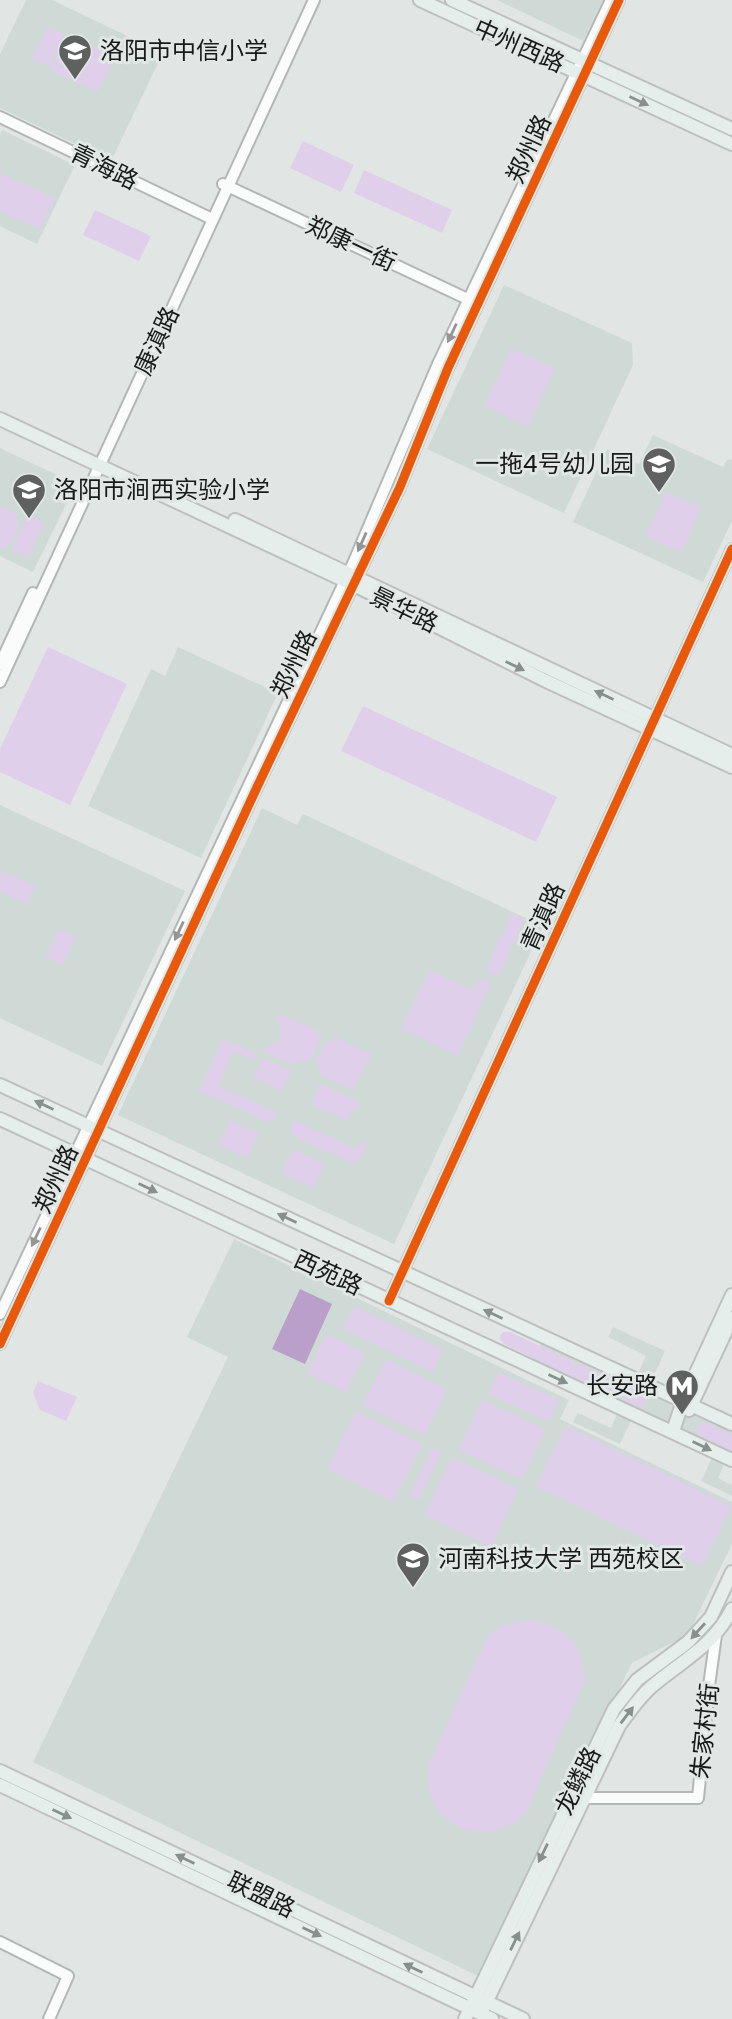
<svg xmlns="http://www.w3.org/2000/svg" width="732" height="2019" font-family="'Golos Text','Noto Sans SC',sans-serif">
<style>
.built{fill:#cfdad6}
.green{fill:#dfcfeb}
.water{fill:#ba9fcb}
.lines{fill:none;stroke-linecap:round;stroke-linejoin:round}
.minor-casing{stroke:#b3b7b6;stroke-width:14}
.major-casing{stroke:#bdc0bf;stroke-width:16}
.minor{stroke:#fafbfb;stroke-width:10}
.major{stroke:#e6eeec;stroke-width:12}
.cycleway-casing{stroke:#e0e7e5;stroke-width:13}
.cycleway{stroke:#e8590c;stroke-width:9}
.oneway{fill:#898f8d}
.oneway2{fill:#949695}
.labels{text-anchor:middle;stroke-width:6;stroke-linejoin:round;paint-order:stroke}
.street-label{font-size:24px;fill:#171a19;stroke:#e0e7e5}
.poi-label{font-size:24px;fill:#171a19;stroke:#e0e7e5;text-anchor:start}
</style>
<rect width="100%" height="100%" fill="#e1e6e4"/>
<!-- built -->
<g class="built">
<path d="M26,0H52L163,53L111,161L0,108V54Z"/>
<path d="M497,0H603L583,41Z"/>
<path d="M2,130L75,165L37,244L0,226V135Z"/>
<path d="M504,285L632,343L633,365L564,513L427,449Z"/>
<path d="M653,435L723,467L728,459L732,460V521L703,582L573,522L607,449L639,464Z"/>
<path d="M0,448L76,484L33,572L0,556Z"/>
<path d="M178,647L278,693L201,858L88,806L151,669L165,676Z"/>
<path d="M0,805L185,891L102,1066L0,1018Z"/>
<path d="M262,808L297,825L303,814L543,926L394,1244L118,1115Z"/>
<path d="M234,1239L569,1400L560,1419L732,1502V1544L688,1635L632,1663L480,1977L33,1762L228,1357L187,1337Z"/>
<path d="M613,1327L665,1351L651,1382L732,1421V1457L728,1456L718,1478L732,1485V1496L701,1481L716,1450L635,1412L620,1444L573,1422L578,1413L611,1428L621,1405L531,1363L545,1333L637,1376L646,1356L608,1337Z"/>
</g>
<!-- green -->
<g class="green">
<path d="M47,26L64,34L49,66L32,58Z"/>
<path d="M67,35L115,57L98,92L50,70Z"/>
<path d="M303,141L354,165L341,192L290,168Z"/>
<path d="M364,170L452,210L442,233L354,193Z"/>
<path d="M0,173L55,198L40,229L0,211Z"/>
<path d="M95,210L151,236L139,261L83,235Z"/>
<path d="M511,348L555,368L528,426L484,406Z"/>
<path d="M666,492L701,508L681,552L645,536Z"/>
<path d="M0,506L16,513C21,529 16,542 0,549Z"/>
<path d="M28,515L44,523L28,557L12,550Z"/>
<path d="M48,647L127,684L70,805L0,772V749Z"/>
<path d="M363,706L557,797L536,842L341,751Z"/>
<path d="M3,871L35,886L27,904L0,891V877Z"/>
<path d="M511,913L524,919L499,976L486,970Z"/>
<path d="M58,929L75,937L63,965L46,957Z"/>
<path d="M429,970L473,990L479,978L491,983L458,1055L401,1029Z"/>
<path d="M283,1015L319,1031L317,1036L320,1040L310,1061L304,1060L299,1063L295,1061L293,1065L262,1051L281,1039V1023L274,1019Z"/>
<path d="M334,1036L371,1054L353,1090L319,1074L320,1068L316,1062L325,1043L331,1041Z"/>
<path d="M223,1039L255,1053L252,1060L233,1051L218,1086L278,1113L275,1120L268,1122L199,1091Z"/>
<path d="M263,1058L291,1071L282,1091L254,1078Z"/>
<path d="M320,1084L360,1102L357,1110L353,1109L347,1121L311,1104Z"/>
<path d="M230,1120L259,1133L247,1158L218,1145Z"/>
<path d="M293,1120L357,1149L361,1141L367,1144L360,1160L352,1163L293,1136L290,1127Z"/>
<path d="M293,1149L324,1164L313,1188L281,1173Z"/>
<path d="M354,1306L443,1350L432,1372L343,1328Z"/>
<path d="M503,1332H510L644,1394L647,1398L645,1405L638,1407L504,1344L499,1338Z"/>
<path d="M326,1334L365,1353L346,1392L307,1373Z"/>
<path d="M386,1359L447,1390L424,1435L363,1405Z"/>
<path d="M498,1372L559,1400L549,1422L488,1394Z"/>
<path d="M38,1381L77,1397L66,1421L40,1410L33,1393Z"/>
<path d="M482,1400L545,1429L522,1479L459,1450Z"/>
<path d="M356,1411L422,1444L393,1502L327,1468Z"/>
<path d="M700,1423H708L732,1435V1451L698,1435L696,1428Z"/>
<path d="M566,1426L731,1506L702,1566L536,1486Z"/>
<path d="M432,1448L441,1452L418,1500L409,1496Z"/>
<path d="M452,1457L518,1489L491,1547L424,1515Z"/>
<path d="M529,1620C563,1624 584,1646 585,1681C571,1710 558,1740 544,1770C539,1782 534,1798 527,1810C510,1834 472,1839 449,1821C430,1807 427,1786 429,1763L487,1637L501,1626Z"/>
</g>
<!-- water -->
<path class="water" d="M300,1289L332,1304L305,1364L272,1349Z"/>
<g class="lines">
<!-- minor casing -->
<g class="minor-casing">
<g id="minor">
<path d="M0,117L208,217"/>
<path d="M223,184L474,302"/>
<path d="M0,664L33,593"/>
<path d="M0,682L314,0"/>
<path d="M389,1301L732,549"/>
<path d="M0,1314L352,566L438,364L611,0"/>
<path d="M0,1344L258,785L400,487L448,368L619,0"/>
<path d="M585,1798H698L709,1686L716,1635"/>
<path d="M0,1942L68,1976L49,2019"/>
</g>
</g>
<!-- major casing -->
<g class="major-casing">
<g id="major">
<path d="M420,0L732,144"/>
<path d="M452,0L732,129"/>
<path d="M0,419L354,585L546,681L732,767"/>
<path d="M235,520L732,755"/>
<path d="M0,1085L732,1424"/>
<path d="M0,1119L732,1460"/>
<path d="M689,1410L732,1318"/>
<path d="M673,1431L683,1401L732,1295"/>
<path d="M0,1771L523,2019"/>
<path d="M0,1785L492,2019"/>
<path d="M483,2009L619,1726C629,1712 638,1699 650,1688C681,1661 713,1647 732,1609"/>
<path d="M465,2019L614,1709L637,1680L688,1642L711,1617L732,1572"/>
</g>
</g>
<!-- minor -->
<use href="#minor" class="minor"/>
<!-- major -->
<use href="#major" class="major"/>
<!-- cycleway casing -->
<g class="cycleway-casing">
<g id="cycleway">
<path d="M389,1301L732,549"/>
<path d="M0,1344L258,785L400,487L448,368L619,0"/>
</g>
</g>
<!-- cycleway -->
<use href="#cycleway" class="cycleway"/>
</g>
<!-- one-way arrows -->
<defs><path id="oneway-solid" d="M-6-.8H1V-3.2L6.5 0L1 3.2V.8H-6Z" transform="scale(1.75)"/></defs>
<g class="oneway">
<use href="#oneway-solid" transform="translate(639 101) rotate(25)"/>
<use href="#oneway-solid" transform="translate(515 666) rotate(26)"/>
<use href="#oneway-solid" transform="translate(604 695) rotate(-155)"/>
<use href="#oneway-solid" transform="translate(44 1105) rotate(-155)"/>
<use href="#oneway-solid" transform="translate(148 1188) rotate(26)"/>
<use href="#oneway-solid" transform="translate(287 1218) rotate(-155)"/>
<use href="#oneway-solid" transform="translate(493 1314) rotate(-155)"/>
<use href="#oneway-solid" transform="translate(558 1379) rotate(25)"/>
<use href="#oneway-solid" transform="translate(702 1446) rotate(26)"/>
<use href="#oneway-solid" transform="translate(698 1631) rotate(132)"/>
<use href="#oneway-solid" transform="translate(627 1715) rotate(-53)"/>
<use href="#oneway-solid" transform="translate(62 1814) rotate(25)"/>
<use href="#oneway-solid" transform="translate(543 1853) rotate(116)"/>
<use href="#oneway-solid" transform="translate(185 1859) rotate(-154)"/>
<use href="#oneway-solid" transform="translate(312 1932) rotate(25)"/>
<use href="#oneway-solid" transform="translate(515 1941) rotate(-64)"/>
<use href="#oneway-solid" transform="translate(413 1968) rotate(-154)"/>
</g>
<g class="oneway2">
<use href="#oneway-solid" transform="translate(452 333) rotate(115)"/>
<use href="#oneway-solid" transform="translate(362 542) rotate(114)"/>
<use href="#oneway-solid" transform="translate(179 931) rotate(115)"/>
<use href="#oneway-solid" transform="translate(36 1237) rotate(115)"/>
</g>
<!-- icons -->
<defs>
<g id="school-pin" transform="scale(1.75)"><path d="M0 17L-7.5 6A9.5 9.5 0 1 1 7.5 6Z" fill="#5e6160" stroke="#e0e7e5"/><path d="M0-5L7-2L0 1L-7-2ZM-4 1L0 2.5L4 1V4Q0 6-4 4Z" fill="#fff"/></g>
<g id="metro-pin" transform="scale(1.75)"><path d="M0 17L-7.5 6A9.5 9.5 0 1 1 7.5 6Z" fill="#5e6160" stroke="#e0e7e5"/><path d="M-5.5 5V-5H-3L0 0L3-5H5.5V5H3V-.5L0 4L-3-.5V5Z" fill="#fff"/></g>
<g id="university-pin" transform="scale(1.75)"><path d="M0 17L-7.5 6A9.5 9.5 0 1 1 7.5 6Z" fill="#5e6160" stroke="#e0e7e5"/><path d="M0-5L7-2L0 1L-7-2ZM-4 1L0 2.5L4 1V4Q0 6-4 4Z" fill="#fff"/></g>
</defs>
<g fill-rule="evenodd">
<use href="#school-pin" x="75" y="51"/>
<use href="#school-pin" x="659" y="464"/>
<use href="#school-pin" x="29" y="490"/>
<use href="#metro-pin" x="682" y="1386"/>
<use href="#university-pin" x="413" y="1559"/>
</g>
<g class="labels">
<!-- street labels -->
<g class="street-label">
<text transform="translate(519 46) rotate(24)" y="8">中州西路</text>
<text transform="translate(529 149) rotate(-65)" y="8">郑州路</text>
<text transform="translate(104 167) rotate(26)" y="8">青海路</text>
<text transform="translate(351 244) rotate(25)" y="8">郑康一街</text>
<text transform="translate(157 341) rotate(-65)" y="8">康滇路</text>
<text transform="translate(404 610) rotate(26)" y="8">景华路</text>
<text transform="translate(294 664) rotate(-64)" y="8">郑州路</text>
<text transform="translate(543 917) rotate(-66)" y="8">青滇路</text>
<text transform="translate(56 1179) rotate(-65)" y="8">郑州路</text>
<text transform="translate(328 1273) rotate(25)" y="8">西苑路</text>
<text transform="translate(705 1731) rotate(-84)" y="8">朱家村街</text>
<text transform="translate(578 1781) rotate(-64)" y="8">龙鳞路</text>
<text transform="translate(261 1895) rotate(26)" y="8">联盟路</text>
</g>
<!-- poi labels -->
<g class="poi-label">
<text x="100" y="59">洛阳市中信小学</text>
<text x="634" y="472" text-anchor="end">一拖4号幼儿园</text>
<text x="54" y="498">洛阳市涧西实验小学</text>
<text x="658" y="1394" text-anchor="end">长安路</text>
<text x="438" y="1567">河南科技大学 西苑校区</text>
</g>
</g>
</svg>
